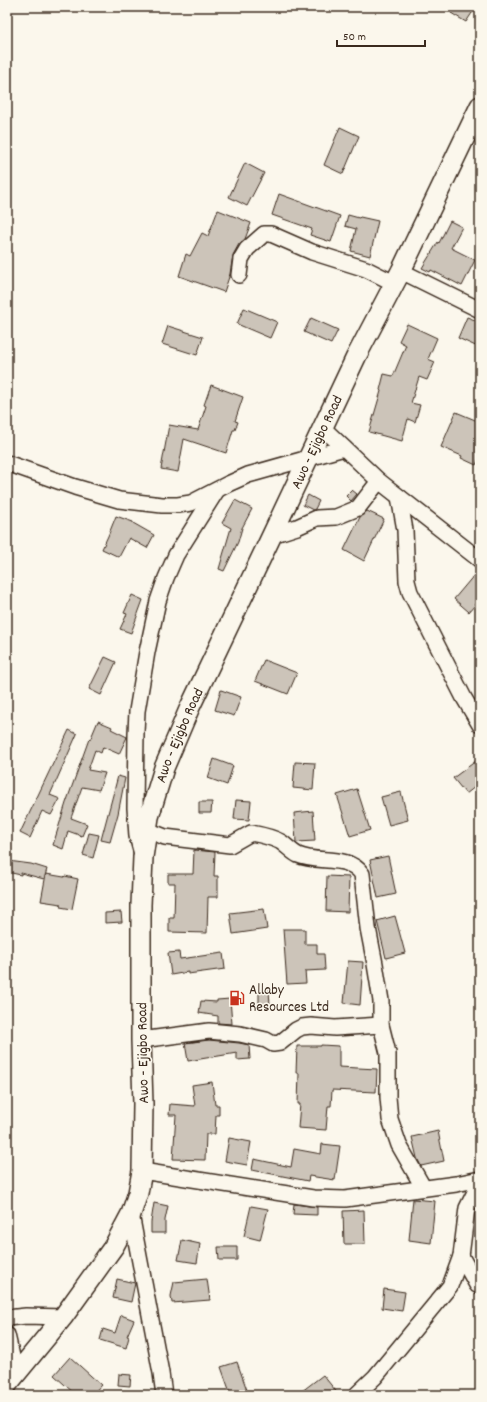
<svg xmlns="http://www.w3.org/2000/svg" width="487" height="1402" font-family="Dekko,sans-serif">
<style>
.building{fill:#ccc4b9;stroke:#3b2a1e}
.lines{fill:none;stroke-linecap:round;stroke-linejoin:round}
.minor-casing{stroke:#3b2a1e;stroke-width:18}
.major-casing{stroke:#3b2a1e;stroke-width:22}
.minor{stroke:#fbf7ec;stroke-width:15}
.major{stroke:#fbf7ec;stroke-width:19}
.labels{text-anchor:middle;stroke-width:3;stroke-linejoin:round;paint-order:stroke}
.street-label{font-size:15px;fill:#3b2a1e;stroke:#fbf7ec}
.poi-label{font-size:15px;fill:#3b2a1e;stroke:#fbf7ec;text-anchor:start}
</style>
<rect width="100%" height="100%" fill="#fbf7ec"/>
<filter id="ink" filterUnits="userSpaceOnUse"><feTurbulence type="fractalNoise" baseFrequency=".025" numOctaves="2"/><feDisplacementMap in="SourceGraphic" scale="8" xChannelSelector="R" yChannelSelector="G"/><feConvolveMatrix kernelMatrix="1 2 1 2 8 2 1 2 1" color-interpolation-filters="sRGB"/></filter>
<g filter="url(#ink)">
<!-- building -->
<g class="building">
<path d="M455,7H476L466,22L451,13Z"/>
<path d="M340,127L359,136L343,174L324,165Z"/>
<path d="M245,163L264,173L247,206L229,197Z"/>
<path d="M279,194L340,216L331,242L310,235L312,229L272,215Z"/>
<path d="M218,210L251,223L245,239L239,244L233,255L230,274L224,292L179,276L186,254L190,256L202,233L208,236Z"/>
<path d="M348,215L359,218L360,217L378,221L370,256L351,251L356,229L345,226Z"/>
<path d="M450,221L462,227L451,248L475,260L462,286L431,270L430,272L422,268L438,242L439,243Z"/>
<path d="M244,308L277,322L270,338L237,324Z"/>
<path d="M467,317L480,322V348L458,338Z"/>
<path d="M311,318L338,330L331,344L304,332Z"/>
<path d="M407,324L437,338L428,359L435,362L427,380L419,377L411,403L420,405L415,422L408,419L402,441L369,432L381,391L380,390L384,374L393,376L406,345L399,341Z"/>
<path d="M168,326L203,337L197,355L162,344Z"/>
<path d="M211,385L243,397L235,421L238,422L235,430H233L226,453L184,439L178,472L161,469L169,425L198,430L206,406L204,405Z"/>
<path d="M456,412L480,422V456L476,465L461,458L462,456L441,447Z"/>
<path d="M352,490L357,494L351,501L346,496Z"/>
<path d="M308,495L319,501L315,509L313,510L303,505Z"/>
<path d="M235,500L252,509L242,528L238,542L224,571L219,569L231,528L222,523Z"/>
<path d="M367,511L384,519L364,561L344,550L360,517Z"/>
<path d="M116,516L133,522V523L154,535L147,548L129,538L119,557L102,549L108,536Z"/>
<path d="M475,574L480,579V599L469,612L454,599Z"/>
<path d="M132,595L143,600L131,633L120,629L127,614L124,613Z"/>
<path d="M105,657L116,662L101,695L89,689Z"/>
<path d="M264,660L297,673L288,694L255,681Z"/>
<path d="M221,690L241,697L234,716L215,710Z"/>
<path d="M98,721L112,727L111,729L127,737L119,754L103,747L101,753L95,750L88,770L105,773L99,790L82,787L71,818L87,824L82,836L68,831L63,849L53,845L66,803L89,739L90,740Z"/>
<path d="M69,730L77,734L50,795L60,799L51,815L42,811L30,838L20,833Z"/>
<path d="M480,758V783L466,794L453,778Z"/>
<path d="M214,759L233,766L227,785L208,778Z"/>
<path d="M295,762L315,763L313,790L293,788Z"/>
<path d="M118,776L125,778L118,814L110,842L101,840Z"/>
<path d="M357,789L370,830L350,836L337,795Z"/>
<path d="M401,792L408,820L389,825L381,797Z"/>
<path d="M236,800L251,801L249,820L234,819Z"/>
<path d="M199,802H212L211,813H199Z"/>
<path d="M313,811L315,841L296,842L294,813Z"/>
<path d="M89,833L99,835L93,858L83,855Z"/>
<path d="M194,850L215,852L214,876H218V897H208L207,933L169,932V918H174L175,883H168V874H193Z"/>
<path d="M388,856L396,894L378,898L370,860Z"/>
<path d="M8,861L31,864L47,869L44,879L21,873V875L7,872Z"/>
<path d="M46,874L64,877L65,876L78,879L72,909L60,907L61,904L41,901Z"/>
<path d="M327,876L349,877L348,912L326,911Z"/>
<path d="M264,909L267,929L233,934L230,913Z"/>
<path d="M121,912L122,922L105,923V913Z"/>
<path d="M395,916L405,953L386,958L377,921Z"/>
<path d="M283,929H305V944H317V954H324L325,970L305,971L306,983L287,984Z"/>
<path d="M179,952L180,959L223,953L225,969L188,974V972L171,975L168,953Z"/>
<path d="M348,961L363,962L360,1005L344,1003Z"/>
<path d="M259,990H269L270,1005H259Z"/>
<path d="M230,999L232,1024L218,1023V1016L199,1013L201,1001L217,1002V1000Z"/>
<path d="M209,1040L239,1043L249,1045L250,1059L237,1060V1053L188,1061L185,1043Z"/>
<path d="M321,1045L339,1046V1067L377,1069L376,1092L332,1090L331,1106H328L326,1130L298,1128L300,1104H298L299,1073H296L297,1046H321Z"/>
<path d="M212,1082L215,1105H219V1115H216L215,1134H206L205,1160L173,1159L176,1115H169L170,1104L195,1106L192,1085Z"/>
<path d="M438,1131L444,1161L421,1166L417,1158L412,1137Z"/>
<path d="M229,1138L251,1142L247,1165L225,1161Z"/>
<path d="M322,1144L340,1146L335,1180L309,1176L308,1181L252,1170L254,1159L291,1167L294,1149L321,1154Z"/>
<path d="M413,1199L435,1201L431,1243L409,1240Z"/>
<path d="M154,1203L168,1206L165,1220V1233H151V1222Z"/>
<path d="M294,1204L317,1207V1215L293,1214Z"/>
<path d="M251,1206L268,1209L260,1240L244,1236Z"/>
<path d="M364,1210L365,1244H344L343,1211Z"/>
<path d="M182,1240L200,1244L197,1263L178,1260Z"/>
<path d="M218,1247H237V1260H219Z"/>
<path d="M117,1279L135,1283L131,1302L113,1298Z"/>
<path d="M207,1279L210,1300L172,1303L171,1296L174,1282Z"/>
<path d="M384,1289L405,1292L402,1311L382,1308Z"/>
<path d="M121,1315L134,1320L127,1336L129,1337L126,1348L100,1340L103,1329L115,1333Z"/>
<path d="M70,1357L101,1385L92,1395H76L54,1375Z"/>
<path d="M237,1362L247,1390L231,1395L221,1367Z"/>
<path d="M119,1374L131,1375L130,1386L118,1385Z"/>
<path d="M323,1375L339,1395H297Z"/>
</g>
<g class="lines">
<!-- minor casing -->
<g class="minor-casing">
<g id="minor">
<path d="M401,271L480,310"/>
<path d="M239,275L241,259L247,249L264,234H271L312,252L366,269L394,283"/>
<path d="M323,428L379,481L480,560"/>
<path d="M7,463L75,487L119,500L162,505H178L191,503L228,484L248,475L344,448"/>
<path d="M399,497L405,530L407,581L410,592L464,698L480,725"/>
<path d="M272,535L297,527L317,518L336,517L358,508L379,481"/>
<path d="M147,830L165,837L230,845L251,833C262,835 272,837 281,842C287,846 292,852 298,855C318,864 348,854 362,874L368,928L375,964L381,1001V1025L388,1053V1097L390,1119L399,1145L423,1187"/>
<path d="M142,854L137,836L135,808L136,733L137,711L147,652L158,601L166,578L176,555L217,490"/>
<path d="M141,1040L209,1031L240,1034L266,1040L273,1044L280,1043L296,1030L302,1027L311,1026L335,1028L381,1025"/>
<path d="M142,1171L313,1198L345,1199L456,1184L480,1179"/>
<path d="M131,1214L161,1373L164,1395"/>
<path d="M461,1256L477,1285"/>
<path d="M7,1318L26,1316L63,1317"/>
<path d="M7,1335L16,1374"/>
<path d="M356,1395L375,1377L450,1286L461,1256L467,1208L480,1182"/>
</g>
</g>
<!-- major casing -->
<g class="major-casing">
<g id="major">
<path id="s1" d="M7,1385L63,1317L114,1246L131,1214L138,1193L142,1171L143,1104L141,1040V905L143,857L149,817L164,768L190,707L272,535L356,357L401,271L480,106"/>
</g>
</g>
<!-- minor -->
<use href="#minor" class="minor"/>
<!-- major -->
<use href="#major" class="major"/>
</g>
</g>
<!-- icons -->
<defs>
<g id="fuel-bare" transform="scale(1.2)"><path d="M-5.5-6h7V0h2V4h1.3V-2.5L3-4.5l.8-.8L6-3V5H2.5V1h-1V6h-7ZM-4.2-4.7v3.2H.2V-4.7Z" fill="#c8321e" stroke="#fbf7ec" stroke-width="2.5" paint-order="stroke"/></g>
</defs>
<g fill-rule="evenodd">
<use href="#fuel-bare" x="237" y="998"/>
</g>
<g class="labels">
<!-- street labels -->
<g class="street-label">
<text dy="5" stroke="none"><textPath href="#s1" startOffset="1022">Awo - Ejigbo Road</textPath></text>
<text dy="5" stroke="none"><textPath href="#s1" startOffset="698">Awo - Ejigbo Road</textPath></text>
<text transform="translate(142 1053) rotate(-91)" y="5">Awo - Ejigbo Road</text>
</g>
<!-- poi labels -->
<g class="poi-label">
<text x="249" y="994">Allaby<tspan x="249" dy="17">Resources Ltd</tspan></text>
</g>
</g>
<!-- margin -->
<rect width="487" height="1402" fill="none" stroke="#fbf7ec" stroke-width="24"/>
<rect x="12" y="12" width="463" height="1378" fill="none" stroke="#3b2a1e" stroke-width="1.5" filter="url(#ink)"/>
<!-- scale -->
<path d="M337 40v6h88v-6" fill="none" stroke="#3b2a1e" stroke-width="2"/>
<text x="343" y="40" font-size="12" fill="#3b2a1e" stroke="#fbf7ec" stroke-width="3" paint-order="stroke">50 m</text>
</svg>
